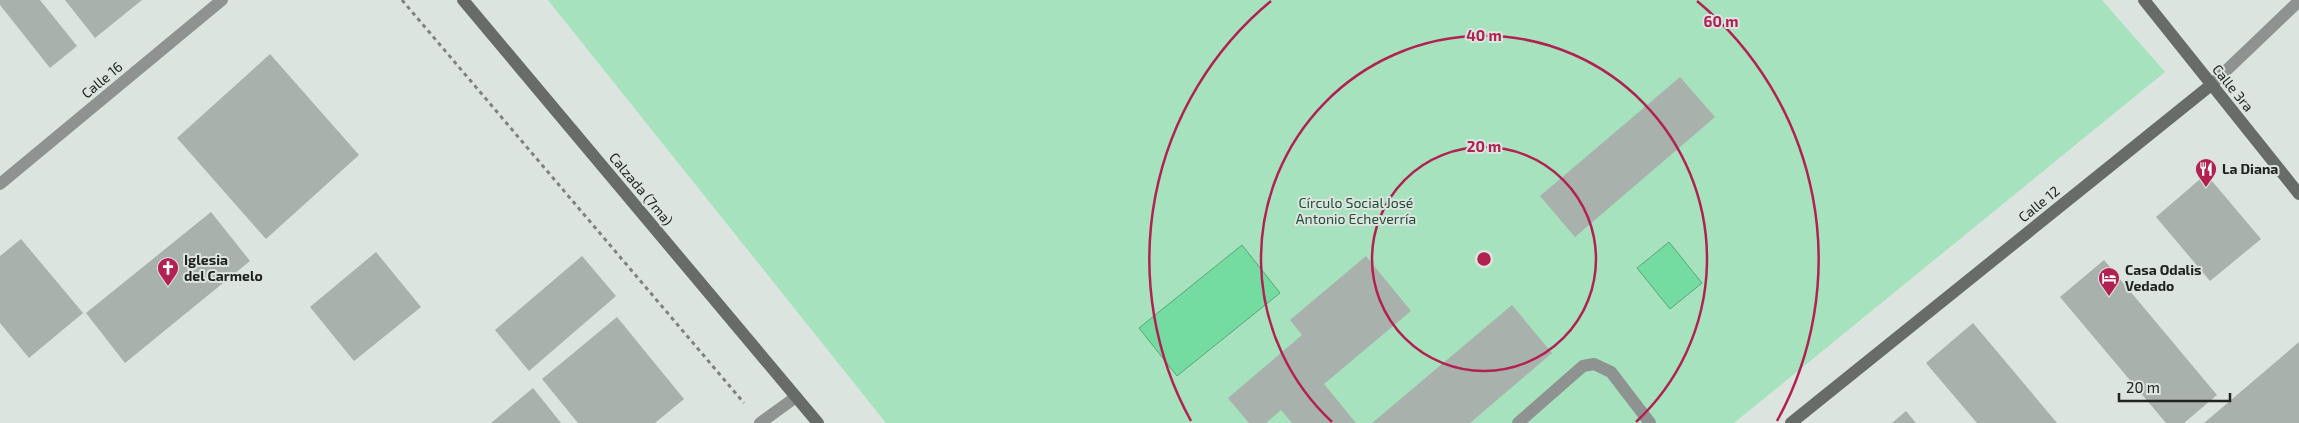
<svg xmlns="http://www.w3.org/2000/svg" width="2299" height="423" font-family="'Exo 2',sans-serif">
<style>
.green{fill:#a7e2be}
.water{fill:#74dba1;stroke:#5ba47b}
.building{fill:#a8b1ab}
.lines{fill:none;stroke-linecap:round;stroke-linejoin:round}
.path{stroke:#7d837f;stroke-width:3;stroke-dasharray:4 4;stroke-linecap:butt}
.service{stroke:#8e9290;stroke-width:12}
.minor{stroke:#8e9290;stroke-width:12}
.tertiary{stroke:#8e9290;stroke-width:12}
.secondary{stroke:#676c69;stroke-width:12}
.ring{fill:none;stroke:#b12151;stroke-width:2.5}
.labels{text-anchor:middle;stroke-width:4;stroke-linejoin:round;paint-order:stroke}
.street-label{font-size:14px;fill:#202321;stroke:#dbe4de}
.poi-label{font-size:14px;font-weight:bold;fill:#202321;stroke:#dbe4de;text-anchor:start}
.park-label{font-size:14px;fill:#224c35;stroke:#dbe4de}
.centre{fill:#b12151;stroke:#dbe4de;stroke-width:2.5}
.ring-label{font-size:15px;text-anchor:middle;font-weight:bold;fill:#b12151;stroke:#dbe4de;stroke-width:4;stroke-linejoin:round;paint-order:stroke}
</style>
<rect width="100%" height="100%" fill="#dbe4de"/>
<!-- green -->
<path class="green" d="M548,0H2102L2165,72L1734,423H886Z"/>
<!-- water -->
<g class="water">
<path d="M1669,242L1702,283L1670,309L1637,268Z"/>
<path d="M1242,245L1280,293L1177,376L1139,328Z"/>
</g>
<!-- building -->
<g class="building">
<path d="M0,0H40L77,46L50,68L0,5Z"/>
<path d="M65,0H142L95,38Z"/>
<path d="M270,54L359,155L266,239L177,138Z"/>
<path d="M1680,77L1715,117L1575,237L1540,196Z"/>
<path d="M2206,174L2261,239L2210,281L2156,217Z"/>
<path d="M211,212L250,261L125,363L86,313Z"/>
<path d="M21,239L83,313L29,358L0,323V256Z"/>
<path d="M376,252L421,307L354,361L310,307Z"/>
<path d="M582,256L616,296L529,371L495,330Z"/>
<path d="M1366,256L1411,311L1324,384L1356,423H1292L1281,410L1266,423H1249L1228,398L1302,335L1290,320Z"/>
<path d="M2104,260L2217,395L2184,423H2166L2060,297Z"/>
<path d="M1512,305L1552,353L1470,423H1372Z"/>
<path d="M617,317L684,399L655,423H578L542,379Z"/>
<path d="M1973,323L2057,423H1977L1926,363Z"/>
<path d="M2299,342V423H2204Z"/>
<path d="M533,388L561,423H491Z"/>
<path d="M1906,411L1916,423H1892Z"/>
</g>
<g class="lines">
<!-- path -->
<path class="path" d="M402,0L744,403"/>
<!-- service -->
<path class="service" d="M1518,423L1583,366L1594,364L1611,372L1650,423"/>
<!-- minor -->
<g class="minor">
<path d="M0,184L222,0"/>
<path d="M760,423L796,397"/>
</g>
<!-- tertiary -->
<path class="tertiary" d="M2211,85L2299,1"/>
<!-- secondary -->
<g class="secondary">
<path d="M463,0L818,423"/>
<path d="M2144,0L2299,194"/>
<path d="M1791,423L2211,85"/>
</g>
</g>
<!-- distance rings -->
<g class="ring">
<circle cx="1484" cy="259" r="112"/>
<path d="M1332 422A223 223 0 1 1 1636 422"/>
<path d="M1191 421A335 335 0 0 1 1271 1M1697 1A335 335 0 0 1 1777 421"/>
</g>
<!-- icons -->
<defs>
<g id="restaurant-pin" transform="scale(1.125)"><path d="M0 17L-7.5 6A9.5 9.5 0 1 1 7.5 6Z" fill="#b12151" stroke="#dbe4de"/><path d="M-5-6h1v4h1v-4h1v4h1v-4h1v5L-1.5 .5V6h-2V.5L-5-1ZM5-6V6H3V1.5H1.5Q1.5-4 5-6Z" fill="#fff"/></g>
<g id="church-pin" transform="scale(1.125)"><path d="M0 17L-7.5 6A9.5 9.5 0 1 1 7.5 6Z" fill="#b12151" stroke="#dbe4de"/><path d="M-1.2-6h2.4v3.5h3.3v2.4h-3.3V6h-2.4V-.1h-3.3v-2.4h3.3Z" fill="#fff"/></g>
<g id="hotel-pin" transform="scale(1.125)"><path d="M0 17L-7.5 6A9.5 9.5 0 1 1 7.5 6Z" fill="#b12151" stroke="#dbe4de"/><path d="M-6-4.5h1.5V1H6V5H4.5V3h-9V5H-6ZM-4 0a1.8 1.8 0 1 1 3.6 0ZM.5 0V-2.5h3Q6-2.5 6 0Z" fill="#fff"/></g>
</defs>
<g fill-rule="evenodd">
<use href="#restaurant-pin" x="2206" y="169"/>
<use href="#church-pin" x="168" y="268"/>
<use href="#hotel-pin" x="2109" y="278"/>
</g>
<g class="labels">
<!-- street labels -->
<g class="street-label">
<text transform="translate(102 80) rotate(-40)" y="5">Calle 16</text>
<text transform="translate(2233 88) rotate(51)" y="5">Calle 3ra</text>
<text transform="translate(641 189) rotate(50)" y="5">Calzada (7ma)</text>
<text transform="translate(2039 204) rotate(-39)" y="5">Calle 12</text>
</g>
<!-- poi labels -->
<g class="poi-label">
<text x="2222" y="174">La Diana</text>
<text x="184" y="265">Iglesia<tspan x="184" dy="16">del Carmelo</tspan></text>
<text x="2125" y="275">Casa Odalis<tspan x="2125" dy="16">Vedado</tspan></text>
</g>
<!-- park labels -->
<g class="park-label">
<text x="1356" y="208">Círculo Social José<tspan x="1356" dy="16">Antonio Echeverría</tspan></text>
</g>
</g>
<circle cx="1484" cy="259" r="8" class="centre"/>
<g class="ring-label">
<text x="1721" y="27">60 m</text>
<text x="1484" y="41">40 m</text>
<text x="1484" y="152">20 m</text>
</g>
<!-- scale -->
<path d="M2119 393v8h111v-8" fill="none" stroke="#202321" stroke-width="2.5"/>
<text x="2126" y="393" font-size="15" fill="#202321" stroke="#dbe4de" stroke-width="4" paint-order="stroke">20 m</text>
</svg>
